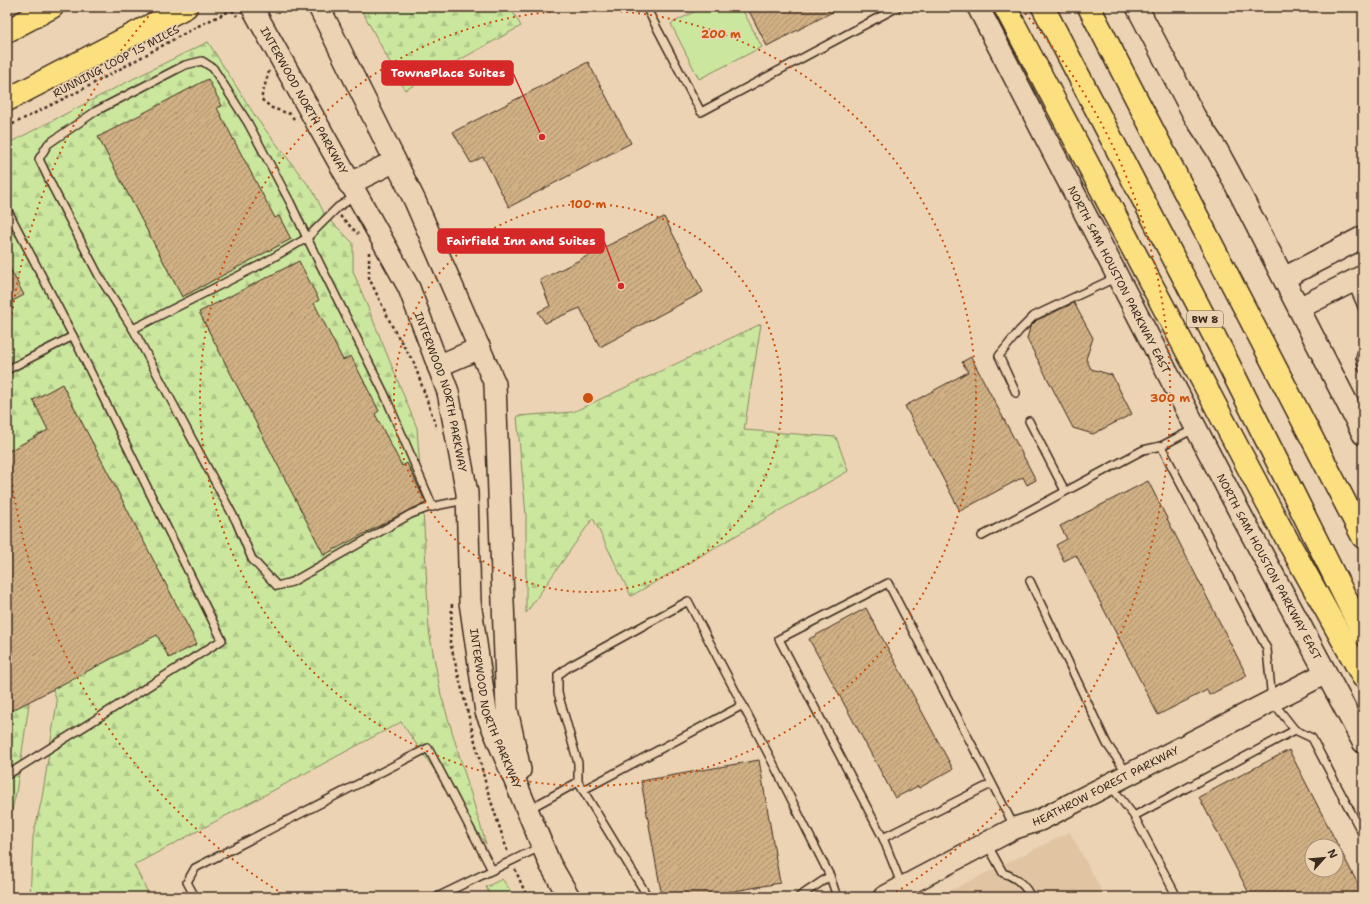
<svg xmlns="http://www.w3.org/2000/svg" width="1370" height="904" font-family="'Shantell Sans',sans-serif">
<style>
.built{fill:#e1c5a3}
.green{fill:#cbe79e;stroke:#83885e}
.forest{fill:url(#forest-firs);stroke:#83885e}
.building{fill:url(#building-hatch);stroke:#3b2a1e;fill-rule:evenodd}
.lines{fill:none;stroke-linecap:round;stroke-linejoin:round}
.lane-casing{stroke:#3b2a1e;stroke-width:10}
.secondary-casing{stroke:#3b2a1e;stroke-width:24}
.primary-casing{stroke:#3b2a1e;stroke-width:25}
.highway-casing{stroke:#3b2a1e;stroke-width:25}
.path{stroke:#3b2a1e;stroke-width:2.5;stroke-dasharray:3 3;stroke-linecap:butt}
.lane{stroke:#ecd3b4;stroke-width:7}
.secondary{stroke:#ecd3b4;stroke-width:21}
.primary{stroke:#fce080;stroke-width:22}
.highway{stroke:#fce080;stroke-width:22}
.ring{fill:none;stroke:#ce520f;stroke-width:2;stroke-dasharray:2 4}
.labels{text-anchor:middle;stroke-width:3.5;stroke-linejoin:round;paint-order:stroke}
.shield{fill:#ecd3b4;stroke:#705d4b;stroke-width:1}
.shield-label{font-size:10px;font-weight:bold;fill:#3b2a1e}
.street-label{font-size:11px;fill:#3b2a1e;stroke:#ecd3b4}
.centre{fill:#ce520f;stroke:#ecd3b4;stroke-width:2}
.ring-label{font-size:12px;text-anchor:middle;font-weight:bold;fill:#ce520f;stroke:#ecd3b4;stroke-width:3.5;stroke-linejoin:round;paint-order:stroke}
.leader{fill:none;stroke:#d62828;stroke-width:1.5}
.callout-dot{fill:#d62828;stroke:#ecd3b4;stroke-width:1.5}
.callout{fill:#d62828;stroke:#d62828;stroke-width:1.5}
.callout-label{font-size:12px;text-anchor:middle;font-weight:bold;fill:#fff}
</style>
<defs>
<pattern id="forest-firs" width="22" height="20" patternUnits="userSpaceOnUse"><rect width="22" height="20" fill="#cbe79e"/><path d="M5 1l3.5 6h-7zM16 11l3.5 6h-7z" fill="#afc688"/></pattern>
<pattern id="building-hatch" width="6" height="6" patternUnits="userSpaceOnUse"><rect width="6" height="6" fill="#d0b084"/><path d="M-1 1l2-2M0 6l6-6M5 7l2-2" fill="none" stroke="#aa8f6b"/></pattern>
</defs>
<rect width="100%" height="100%" fill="#ecd3b4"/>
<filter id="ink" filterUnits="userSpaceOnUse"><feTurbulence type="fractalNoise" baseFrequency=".025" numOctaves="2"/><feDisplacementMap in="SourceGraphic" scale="8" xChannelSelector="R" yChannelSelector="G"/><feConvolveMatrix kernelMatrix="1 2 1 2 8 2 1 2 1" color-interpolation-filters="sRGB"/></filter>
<g filter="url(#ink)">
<!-- built -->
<path class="built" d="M1070,832L1105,897H937Z"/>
<!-- green -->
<path class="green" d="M703,7H741L762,47L699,79L671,24Z"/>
<!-- forest -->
<g class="forest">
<path d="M360,7H510L521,26L405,90Z"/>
<path d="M208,42L257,119L313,191L325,215L353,243V271L417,428L424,526L429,631L441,695L486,844L401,722L134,865L150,897H30L33,837L42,798L57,702L42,655L7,627V144C74,110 140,74 208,42Z"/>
<path d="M761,324L744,430L836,437L848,471L631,596L593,518L526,613V515L517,416L573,412Z"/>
<path d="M7,659L18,670L29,704L16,793L7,830Z"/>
<path d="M502,879L515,897H491L486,887Z"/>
</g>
<!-- building -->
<g class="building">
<path d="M747,7H842L767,46Z"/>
<path d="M588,62L631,143L509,207L483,157L471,163L453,132Z"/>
<path d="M208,79L222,106L217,108L275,218L279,216L291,239L182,297L98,137Z"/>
<path d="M664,217L703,292L600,347L580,308L545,323L538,312L550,306L540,280Z"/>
<path d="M299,261L319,300L314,303L343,360L351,356L379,411L375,414L402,466L407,463L426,503L409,510L324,555L199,312Z"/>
<path d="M7,263L24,295L7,304Z"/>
<path d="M1074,303L1093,338L1086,359L1091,369L1112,375L1132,414L1093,434L1073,428L1027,339L1030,327L1037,320Z"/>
<path d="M971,357L1036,480L1027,485L1023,477L960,511L905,406L968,372L962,362Z"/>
<path d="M62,384L197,644L169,658L157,635L7,713V452L48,430L33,400Z"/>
<path d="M1148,481L1247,676L1209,695L1207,690L1158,715L1076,555L1064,561L1056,545L1067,539L1060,526Z"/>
<path d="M866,608L953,769L919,788L918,786L895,798L809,639Z"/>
<path d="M1289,750L1363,894V897H1251L1199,797ZM1312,846H1336V870H1312Z"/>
<path d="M759,760L780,883L712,895L662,897L641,781Z"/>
</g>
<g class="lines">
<!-- lane casing -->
<g class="lane-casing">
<g id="lane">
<path d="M646,7L701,112L898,7"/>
<path d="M356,196L338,207L307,238L290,202L248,123L213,68L202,61L185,65L96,111L48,144L39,159L53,188L99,276L133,329L236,521L252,559L277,586L292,582L411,514L430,507L465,500"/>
<path d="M7,209L73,336L222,640L7,775"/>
<path d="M1352,284L1363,309"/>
<path d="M133,329L260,265L307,238L384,393L433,507"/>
<path d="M1363,349L1360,357L1363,369"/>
<path d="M7,370L73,336"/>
<path d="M1016,393L999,356L1019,331L1034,316L1117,277"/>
<path d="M1029,421L1065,491"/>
<path d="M1194,429L1161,446L1267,649L1272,701L1295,730"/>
<path d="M982,536L1143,450L1161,446"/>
<path d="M1030,581L1107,744L1127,773"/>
<path d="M1111,786L1134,816"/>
<path d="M583,790L743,705"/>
<path d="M529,809L578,782"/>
<path d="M883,838L991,784"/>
<path d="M987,844L1003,873C1016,877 1025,885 1031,897"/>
<path d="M830,876L837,897"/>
<path d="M910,885L916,897"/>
<path d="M902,886L883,838L779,639L888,583L1014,826"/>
<path d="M195,897L187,882L195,868L428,748L492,870"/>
<path d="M437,897L540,847"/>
<path d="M648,897L578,782V763L558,693V675L570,666L688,601L773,763L830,876L799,897"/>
<path d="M1177,897L1134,816L1295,730L1312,738L1363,835"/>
</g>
</g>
<!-- secondary casing -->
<g class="secondary-casing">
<g id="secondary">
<path id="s1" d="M252,7L409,288L448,392L467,493L470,602L486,712L550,864L569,897"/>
<path d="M319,7L415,201L495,384L507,710L520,770"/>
<path id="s2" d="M978,7L1239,511L1363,742"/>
<path d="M1137,7L1195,117L1217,150L1230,174L1363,434"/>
<path d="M349,184L395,161"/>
<path d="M1284,278L1363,237"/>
<path d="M1299,308L1363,276"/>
<path d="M438,366L480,348"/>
<path id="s3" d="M884,897L1015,828L1040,820L1326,673"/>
</g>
</g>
<!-- primary casing -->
<g class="primary-casing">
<g id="primary">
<path d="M7,31L52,7"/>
<path d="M7,100L186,7"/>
</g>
</g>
<!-- highway casing -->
<g class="highway-casing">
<g id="highway">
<path d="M1005,7L1267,503L1363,677"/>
<path d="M1043,7L1222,351L1363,633"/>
<path d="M1089,7L1363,537"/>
</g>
</g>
<!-- path -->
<g class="path">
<path d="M232,10L237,16"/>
<path d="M269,71L261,99L272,108L290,114L294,119"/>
<path d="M7,127L89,86L198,26L232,10"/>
<path d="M340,216L358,234"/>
<path d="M369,252V278L394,330L414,363L437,429"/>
<path d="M452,604L450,642L487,789L508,853"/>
<path d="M515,869L527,897"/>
</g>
<!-- lane -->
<use href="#lane" class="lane"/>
<!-- secondary -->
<use href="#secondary" class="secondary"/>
<!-- primary -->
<use href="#primary" class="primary"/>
<!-- highway -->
<use href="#highway" class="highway"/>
</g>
</g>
<!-- distance rings -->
<g class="ring">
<circle cx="588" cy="398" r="194"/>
<circle cx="588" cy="398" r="388"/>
<path d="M288 897A582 582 0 0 1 7 434M7 362A582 582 0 0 1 155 9M1021 9A582 582 0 0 1 888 897"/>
</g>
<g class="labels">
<!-- shield labels -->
<rect class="shield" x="1187" y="311" width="36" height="16" rx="3"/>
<g class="shield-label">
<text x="1205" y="323">BW 8</text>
</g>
<!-- street labels -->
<g class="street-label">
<text transform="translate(116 61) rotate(-28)" y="4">RUNNING LOOP 1.5 MILES</text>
<text dy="4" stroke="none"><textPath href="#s1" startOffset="107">INTERWOOD NORTH PARKWAY</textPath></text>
<text dy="4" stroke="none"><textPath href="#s2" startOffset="307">NORTH SAM HOUSTON PARKWAY EAST</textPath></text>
<text dy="4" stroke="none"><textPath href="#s1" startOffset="431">INTERWOOD NORTH PARKWAY</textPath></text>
<text dy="4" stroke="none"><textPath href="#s2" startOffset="631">NORTH SAM HOUSTON PARKWAY EAST</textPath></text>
<text dy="4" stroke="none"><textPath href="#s1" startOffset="755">INTERWOOD NORTH PARKWAY</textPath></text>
<text dy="4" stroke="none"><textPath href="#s3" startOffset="248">HEATHROW FOREST PARKWAY</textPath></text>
</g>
</g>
<circle cx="588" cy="398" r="6" class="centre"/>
<g class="ring-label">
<text x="721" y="38">200 m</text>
<text x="588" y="208">100 m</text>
<text x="1170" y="402">300 m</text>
</g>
<!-- callouts -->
<path class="leader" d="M542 137L513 73M621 286L604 241"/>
<g class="callout-dot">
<circle cx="542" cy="137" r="4"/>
<circle cx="621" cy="286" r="4"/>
</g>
<g class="callout">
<rect x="382" y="61" width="131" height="24" rx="4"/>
<rect x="438" y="229" width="166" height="24" rx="4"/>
</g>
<g class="callout-label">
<text x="448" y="77">TownePlace Suites</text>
<text x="521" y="245">Fairfield Inn and Suites</text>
</g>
<!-- margin -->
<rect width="1370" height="904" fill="none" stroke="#ecd3b4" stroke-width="24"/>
<rect x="12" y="12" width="1346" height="880" fill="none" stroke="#3b2a1e" stroke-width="1.5" filter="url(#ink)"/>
<!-- north arrow -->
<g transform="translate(1324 858) rotate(63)"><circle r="19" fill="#ecd3b4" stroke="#a58f78"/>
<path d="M0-3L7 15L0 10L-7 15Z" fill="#3b2a1e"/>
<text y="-6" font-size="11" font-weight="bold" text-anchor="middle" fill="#3b2a1e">N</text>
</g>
</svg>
